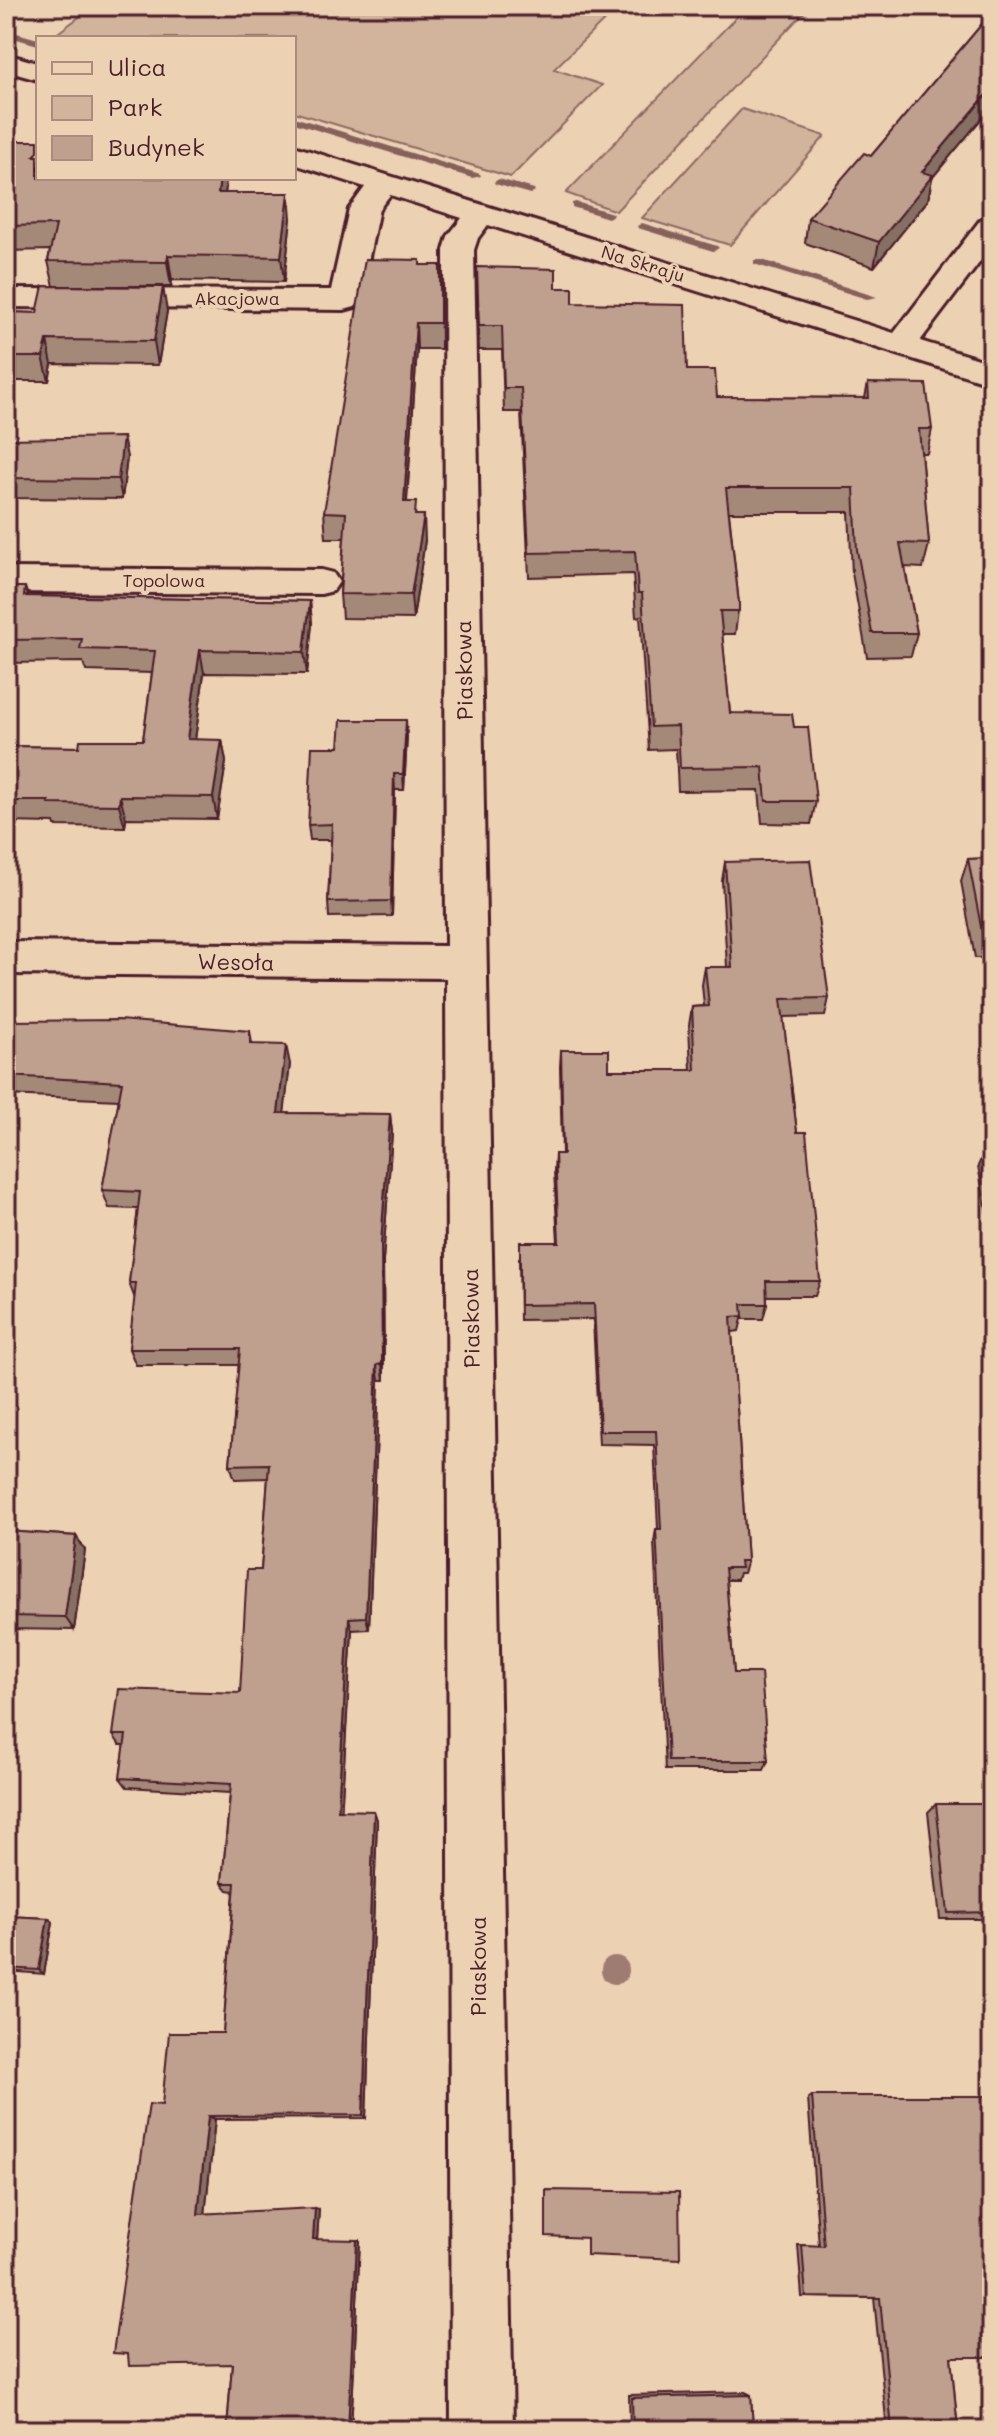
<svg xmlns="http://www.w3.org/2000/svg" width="998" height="2436" font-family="Mali,sans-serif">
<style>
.green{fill:#d2b49d;stroke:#8e6a64;stroke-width:2}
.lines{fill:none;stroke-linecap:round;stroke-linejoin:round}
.stream{fill:#85605c;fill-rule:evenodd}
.minor-casing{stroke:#4a1f2b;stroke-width:6}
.minor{fill:#edd1b3;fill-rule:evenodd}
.tree{fill:#9e7b72}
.wall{fill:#a48979;stroke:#4a1f2b;stroke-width:2}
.shaded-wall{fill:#866f63;stroke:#4a1f2b;stroke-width:2}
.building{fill:#bf9f8d;stroke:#4a1f2b;stroke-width:2}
.labels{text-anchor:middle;stroke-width:8;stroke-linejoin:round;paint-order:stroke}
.far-street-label{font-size:18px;fill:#4a1f2b;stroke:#edd1b3}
.street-label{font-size:22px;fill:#4a1f2b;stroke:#edd1b3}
</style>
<rect width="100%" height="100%" fill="#edd1b3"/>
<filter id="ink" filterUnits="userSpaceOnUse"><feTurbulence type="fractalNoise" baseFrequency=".0125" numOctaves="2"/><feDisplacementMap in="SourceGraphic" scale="16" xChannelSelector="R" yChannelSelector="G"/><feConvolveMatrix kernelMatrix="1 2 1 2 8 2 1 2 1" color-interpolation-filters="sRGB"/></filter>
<g filter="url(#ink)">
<!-- green -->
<g class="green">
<path d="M94,6H619L554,69L602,85L511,177L294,112V38H51Z"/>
<path d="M747,6H810L616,211L566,193Z"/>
<path d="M742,109L825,136L730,245L642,218Z"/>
</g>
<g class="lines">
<!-- stream -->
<g class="stream">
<path d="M6,30L38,39V45L6,36Z"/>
<path d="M294,117L480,174L481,176L472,178L294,123Z"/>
<path d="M499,179L534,189L535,191L530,194L495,184L494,182Z"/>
<path d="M576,202L612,213L613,215L608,218L572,207V203Z"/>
<path d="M642,223L717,246L719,248L713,251L638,228L637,226Z"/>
<path d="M754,260H762L877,297L867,299L754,264Z"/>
</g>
<!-- minor casing -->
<g class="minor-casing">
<g id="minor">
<path d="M6,54L38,63V80L6,71Z"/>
<path d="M294,146L894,333L981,219L992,216V246L920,341L992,363V384L488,225L478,238L474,250L513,2430H451L446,978L6,974V942L446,946L444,250L448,236L462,218L390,195L379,209L360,300L355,307L344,310L6,307V289L331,290L349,209L365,187L294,164Z"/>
<path d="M6,568L321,570L333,573L339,582L333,591L321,594L6,592Z"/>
</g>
</g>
<!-- minor -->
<use href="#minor" class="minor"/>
</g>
<!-- trees -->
<circle class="tree" cx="615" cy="1970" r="14"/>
<!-- wall -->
<g class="wall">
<path d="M992,12V106L932,178L928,200L874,267L805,243L808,218L871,156Z"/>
<path d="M6,141L38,178L226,187L225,193L291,218L284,282L172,280L171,286H55L167,311L158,365L52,364L49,381H6V312L37,313L54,286L48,261L50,250L6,251Z"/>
<path d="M421,265H440L441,349H417L407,502L416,515L425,540L413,619L342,618L340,594L344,538H326L324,512Z"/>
<path d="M477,267L556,288L573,303L687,370L717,397L865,398L868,383L932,429L927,453H921L929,544L923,568L905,567L917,633L911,656L867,657L852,573L849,512H729L739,604L735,634H722L730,713L794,727L816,801L811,824L762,823L759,790L678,791L676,749L649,750L640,616L636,617L633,574L529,577L521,412H504L502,350H479Z"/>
<path d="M6,439L127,457L122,499L6,498Z"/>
<path d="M6,587H25L28,596L310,601L312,624L307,674L204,673L195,740H222L226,762L217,819L126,818L125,827L55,826L54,823L6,822V746L79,747L143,740L152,673L86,671L83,662L6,663Z"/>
<path d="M407,736L404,790H395L392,916L329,917L328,902L331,840H310L308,825L339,747Z"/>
<path d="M992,858V958H975L961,881L968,859Z"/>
<path d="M725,862L829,998L825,1016L783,1017L797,1132L820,1281L815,1296H767V1304L763,1319H742L739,1331L732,1332L747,1561L743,1573H739L737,1580H726L734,1673L768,1761L764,1770H665L654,1542L656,1529H658L654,1445L599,1444L593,1319L520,1320L519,1258L558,1242L554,1171L555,1154H562L560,1067L561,1050L609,1070H691L689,1025L692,1007L704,1006L702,985L705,967H727L722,881Z"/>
<path d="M250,1031L252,1044L290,1064L284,1113L390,1114L392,1132L383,1261L384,1380H379L369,1629L352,1630L341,1811H374L377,1820L366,2118L215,2119L205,2214L319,2209L317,2240H360L351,2430H227L232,2364L162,2105L223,2033L234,1891L228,1890L222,1883L230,1793L127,1787L120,1778L125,1745H120L113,1735L240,1693L261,1570L268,1478L235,1479L230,1465L239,1365H136L129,1349L135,1299L129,1283L138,1209L109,1208L102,1190L119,1100L7,1095L6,1092V1043Z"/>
<path d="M987,1146H992V1231H990L978,1166Z"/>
<path d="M6,1531L76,1536L85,1550L74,1630L6,1629Z"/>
<path d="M936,1804H992V1919H940L928,1812Z"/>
<path d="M6,1916L48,1918L53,1922L44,1974L6,1971Z"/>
<path d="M812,2096L951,2357L958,2430H887L874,2298L802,2297L798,2245L819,2246L808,2098Z"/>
<path d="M745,2392L751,2395L753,2430H630L629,2395Z"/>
</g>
<!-- shaded-wall -->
<g class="shaded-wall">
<path d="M992,88V106L932,178L928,200L874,267L879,242L922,172Z"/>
<path d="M220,178H225L226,187L221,218L218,193Z"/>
<path d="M289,193L291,218L284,282L281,257Z"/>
<path d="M168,255L172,280L171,286L167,262Z"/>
<path d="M163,287L167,311L158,365L154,341Z"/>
<path d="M416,323L417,349L405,527L404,502Z"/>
<path d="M47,340L52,364L49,381L43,357Z"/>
<path d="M123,437L127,457L122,499L118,479Z"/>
<path d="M424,515L425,540L413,619L411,595Z"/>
<path d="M310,601L312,624L307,674L304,652Z"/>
<path d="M200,650L204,673L192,762L187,739Z"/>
<path d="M406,720L407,736L404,790L403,774Z"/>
<path d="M222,740L226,762L217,819L213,797Z"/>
<path d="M394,774L395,790L392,916L391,901Z"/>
<path d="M120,796L126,818L125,827L119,805Z"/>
<path d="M286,1045L290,1064L282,1131L278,1113Z"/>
<path d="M390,1114L392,1132L383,1261L384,1380L382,1364L381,1244Z"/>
<path d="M377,1365L379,1380L369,1629L366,1617Z"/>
<path d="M76,1536L85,1550L74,1630L65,1617Z"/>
<path d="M349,1618L352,1630L341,1819L338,1810Z"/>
<path d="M374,1811L377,1820L366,2118L363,2115Z"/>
<path d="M48,1918L53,1922L44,1974L39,1970Z"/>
<path d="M208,2116L215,2119L205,2215L198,2214Z"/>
<path d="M315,2208L319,2209L317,2240L313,2239Z"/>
<path d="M357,2240H360L351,2430H348Z"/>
</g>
<!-- building -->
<g class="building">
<path d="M992,12V88L922,172L933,175L879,242L808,218L864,153L871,156Z"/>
<path d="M6,141H38V152L34,156H38V178H220L218,193H289L281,257L168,255L167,262L48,261L56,225L6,226Z"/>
<path d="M365,259L420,260V265H440V323H416L404,502H416L415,515H424L411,595L340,594L346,513L324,512Z"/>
<path d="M477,267L556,269V288H573V303L685,305L687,370H715L717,397L869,398L868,383L926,384L932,429H919L929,544L900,543L917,633H872L857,550L854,488H726L739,604V611H720L730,713L792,714L794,727H808L816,801H766L763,767L680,768L678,726L651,727L642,593H638L635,551L529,553L521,388H504L502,326H479Z"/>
<path d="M43,286L163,287L154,341L47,340L43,357H6V312L37,313Z"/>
<path d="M123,437L118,479L6,478V439Z"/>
<path d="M6,587H25L24,596L310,601L304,652L200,650L187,739L222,740L213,797L120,796L119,805L48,804L49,801H6V746L79,747L80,740H143L155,651L80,649L82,639L6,640Z"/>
<path d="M341,720H406L403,774H394L391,901L328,902L332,824L308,825L312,747H339Z"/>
<path d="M992,858V937H983L968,859Z"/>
<path d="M810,860L829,998L781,999L797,1132H806L820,1281H766L767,1304H742L743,1316L731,1317L747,1561H740L741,1568H725L734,1673H761L768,1761H668L656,1529H661L656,1431H600L594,1304L520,1305V1242H559L555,1154H563L561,1050H609V1070H695L692,1007L709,1006L705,967H732L725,862Z"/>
<path d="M119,1020L250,1031V1044L286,1045L278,1113L390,1114L381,1244L382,1364L377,1365L366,1617L349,1618L338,1810L374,1811L363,2115L208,2116L198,2214L315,2208L313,2239L357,2240L348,2430H227L232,2364L129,2366L128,2354L113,2353L149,2104L162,2105L169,2033H223L235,1883H222L231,1784L120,1778L126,1735H113L119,1689L240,1693L247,1570H261L269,1464L230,1465L240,1349H129L136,1283H129L140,1192L102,1190L122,1082L6,1076V1043L11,1021Z"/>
<path d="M987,1146H992V1173Z"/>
<path d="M6,1531L76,1536L65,1617L6,1616Z"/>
<path d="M936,1804H992V1912L948,1913Z"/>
<path d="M6,1916L48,1918L39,1970L6,1968Z"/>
<path d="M812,2096H992V2357H951L958,2430H892L880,2298L806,2297L802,2245L824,2246Z"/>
<path d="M546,2190L679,2192L680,2259L587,2255V2238L546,2236Z"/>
<path d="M751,2395L753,2430H633L632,2398Z"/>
</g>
</g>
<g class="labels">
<!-- far-street labels -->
<g class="far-street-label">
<text transform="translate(643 264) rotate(17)" y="6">Na Skraju</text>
<text x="237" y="305">Akacjowa</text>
<text x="164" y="587">Topolowa</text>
</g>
<!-- street labels -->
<g class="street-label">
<text transform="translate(464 670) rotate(-91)" y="8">Piaskowa</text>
<text transform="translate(236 962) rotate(1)" y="8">Wesoła</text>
<text transform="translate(471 1318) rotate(-91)" y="8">Piaskowa</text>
<text transform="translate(478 1966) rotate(-90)" y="8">Piaskowa</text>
</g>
</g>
<!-- margin -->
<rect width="998" height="2436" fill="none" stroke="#edd1b3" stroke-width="32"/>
<rect x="16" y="16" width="966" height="2404" fill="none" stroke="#4a1f2b" stroke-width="3" filter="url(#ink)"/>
<!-- legend -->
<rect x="36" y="36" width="260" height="144" fill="#edd1b3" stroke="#ac8a7d" stroke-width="2"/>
<rect x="52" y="62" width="40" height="12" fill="#edd1b3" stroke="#ac8a7d" stroke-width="2"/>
<text x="108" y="76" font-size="24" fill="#4a1f2b">Ulica</text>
<rect x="52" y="96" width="40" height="24" fill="#d2b49d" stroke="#ac8a7d" stroke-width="2"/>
<text x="108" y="116" font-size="24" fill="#4a1f2b">Park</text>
<rect x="52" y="136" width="40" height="24" fill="#bf9f8d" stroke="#ac8a7d" stroke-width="2"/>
<text x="108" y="156" font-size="24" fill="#4a1f2b">Budynek</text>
</svg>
